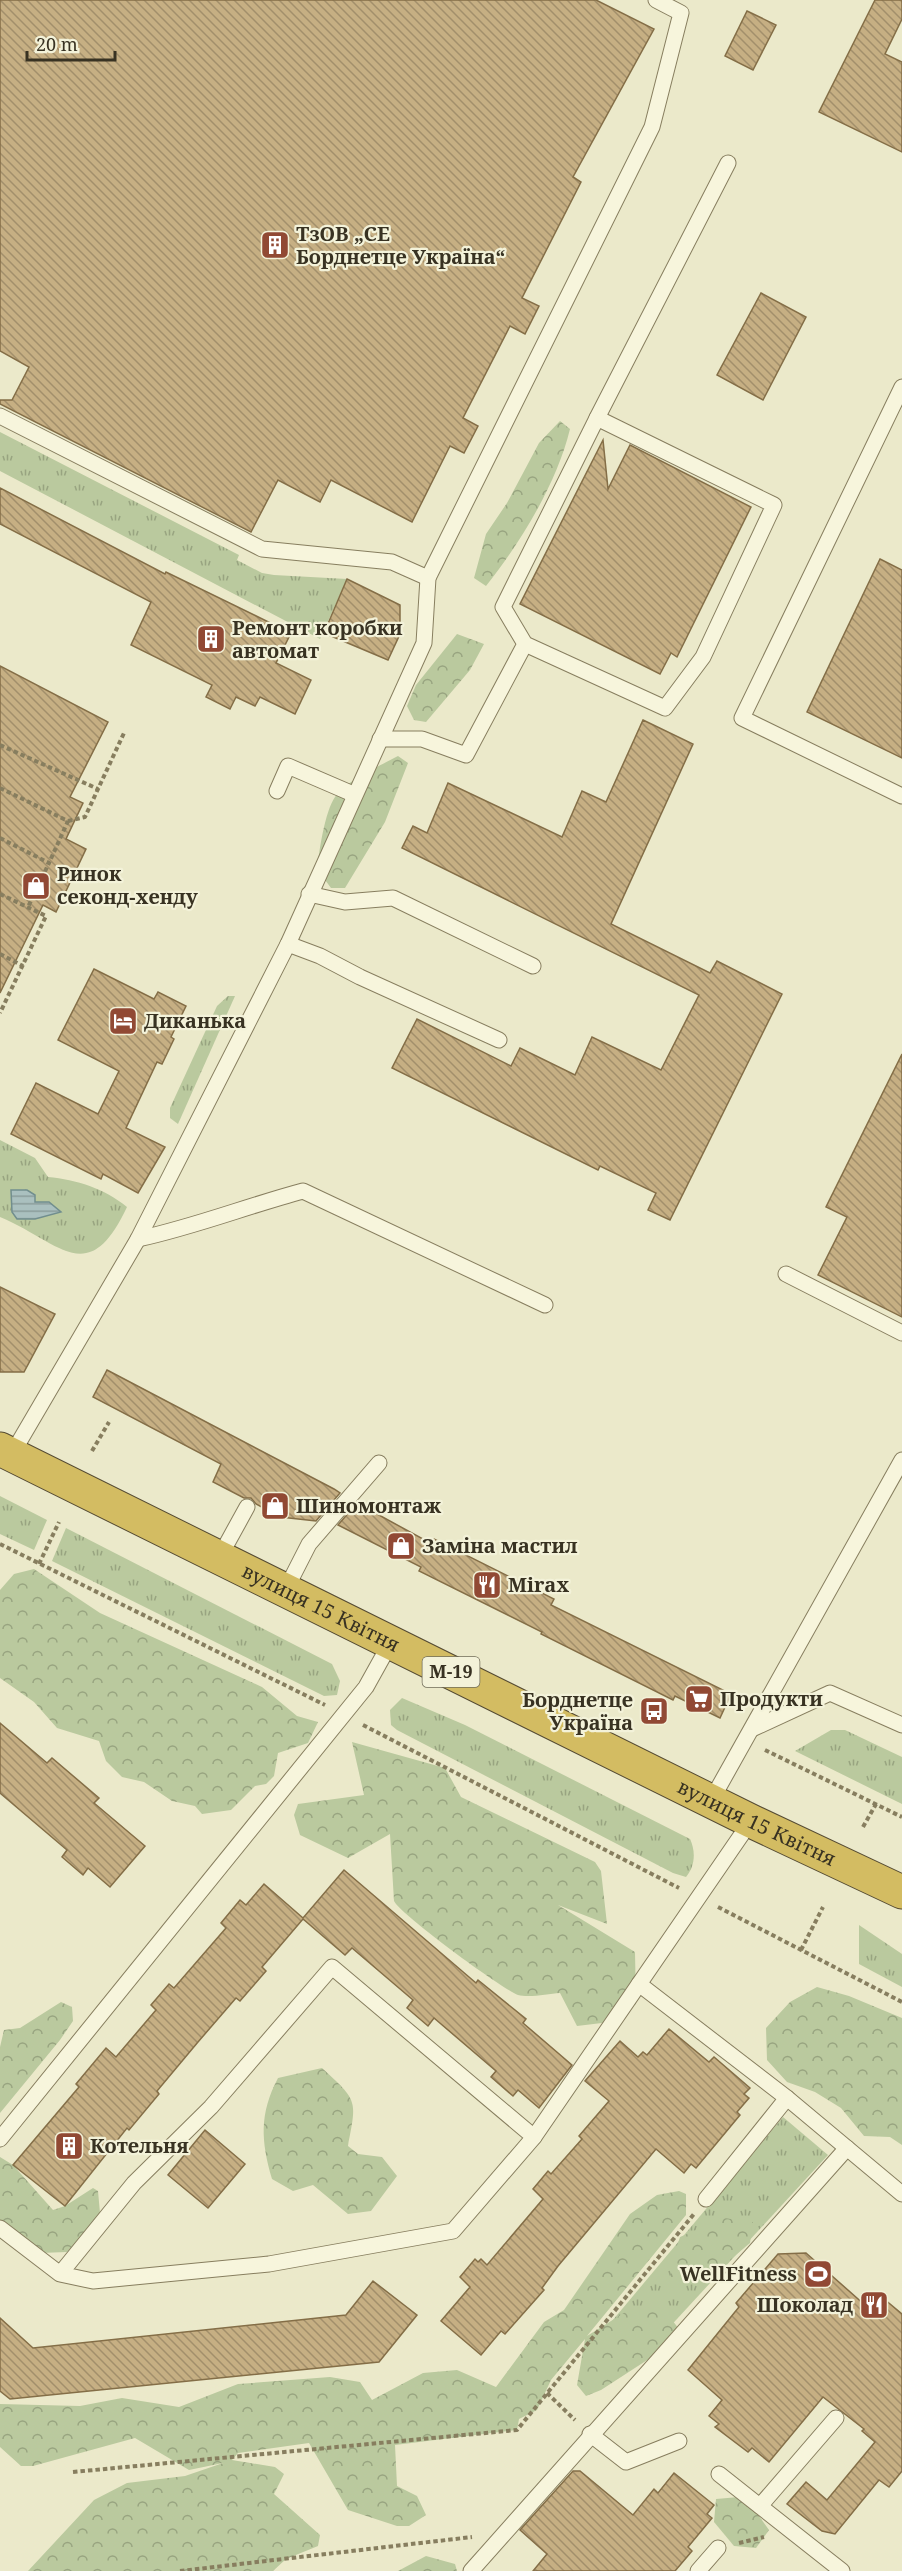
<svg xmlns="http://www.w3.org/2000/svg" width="902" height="2571" font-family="'Noto Serif',serif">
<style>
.grass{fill:url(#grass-tufts)}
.forest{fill:url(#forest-crowns)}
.water{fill:url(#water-rules);stroke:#718e8e;stroke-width:1.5}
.building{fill:url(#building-back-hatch);stroke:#846e47;stroke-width:1.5}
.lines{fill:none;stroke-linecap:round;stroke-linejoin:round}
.lane-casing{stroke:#877e5f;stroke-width:17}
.highway-casing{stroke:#554b33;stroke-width:35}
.path{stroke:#877e5f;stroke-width:4;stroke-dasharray:4.5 3;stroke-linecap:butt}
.lane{stroke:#f7f5dc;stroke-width:15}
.highway{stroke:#d3bc62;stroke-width:33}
.labels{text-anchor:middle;stroke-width:4.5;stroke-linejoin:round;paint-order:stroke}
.shield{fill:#f3f2d9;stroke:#706c59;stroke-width:1.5}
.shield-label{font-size:18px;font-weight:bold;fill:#383222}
.poi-label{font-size:20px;font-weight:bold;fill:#383222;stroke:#f3f2d9;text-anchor:start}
.street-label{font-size:20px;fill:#383222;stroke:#f3f2d9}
</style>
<defs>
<pattern id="grass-tufts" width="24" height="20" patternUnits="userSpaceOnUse" patternTransform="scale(1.5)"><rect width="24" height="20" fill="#bac99e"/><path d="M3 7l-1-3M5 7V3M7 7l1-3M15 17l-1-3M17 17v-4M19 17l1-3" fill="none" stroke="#98a480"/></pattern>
<pattern id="forest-crowns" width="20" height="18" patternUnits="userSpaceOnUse" patternTransform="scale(1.5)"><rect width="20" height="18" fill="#bac99e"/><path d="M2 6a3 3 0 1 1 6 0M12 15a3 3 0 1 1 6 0" fill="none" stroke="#98a480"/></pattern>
<pattern id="water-rules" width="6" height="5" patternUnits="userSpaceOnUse" patternTransform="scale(1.5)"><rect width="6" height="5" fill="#aac0bf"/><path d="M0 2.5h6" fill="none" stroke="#8b9d9b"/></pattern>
<pattern id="building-back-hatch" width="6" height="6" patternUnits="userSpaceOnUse" patternTransform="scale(1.5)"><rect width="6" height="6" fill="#c6af83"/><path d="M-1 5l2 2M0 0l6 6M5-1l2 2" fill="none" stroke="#a28f6b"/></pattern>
</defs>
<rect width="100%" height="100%" fill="#ebe9ca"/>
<!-- grass -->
<g class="grass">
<path d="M0,432L239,555L237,560L262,573L274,575L347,579L320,639L0,471Z"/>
<path d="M228,996H235L178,1124L170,1118V1108L217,1006Z"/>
<path d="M0,1140L35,1158L48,1177C77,1180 104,1188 127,1207C88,1290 60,1242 0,1217Z"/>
<path d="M0,1496L47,1520L34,1550L0,1534Z"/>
<path d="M66,1528L332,1664L340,1681L337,1695L324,1696L52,1561Z"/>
<path d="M402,1698L465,1725L690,1839C696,1852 695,1866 686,1877L673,1873L397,1730L391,1725L390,1710Z"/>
<path d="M831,1730H845L902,1757V1804L795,1751Z"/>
<path d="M859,1925L902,1954V1987L859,1964Z"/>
<path d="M783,2117L828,2155L642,2357L607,2327Z"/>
</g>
<!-- forest -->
<g class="forest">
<path d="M560,421L570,429C557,483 521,542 486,586L474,578L486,534L507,503L539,443Z"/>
<path d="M457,634L484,644L470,670L426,722L414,720L407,706L416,685Z"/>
<path d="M398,756L408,763L385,822L345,888H331L317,869C319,851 325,811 335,797C347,780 380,766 398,756Z"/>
<path d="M34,1569L100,1613L262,1687L297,1716L318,1722L308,1743L278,1753L274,1776L266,1784L255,1786L231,1810L202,1814L195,1806L172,1801L144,1782L122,1777L106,1761L99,1741L57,1728L34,1702L0,1678V1590L14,1574Z"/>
<path d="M352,1742L445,1768L461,1797L595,1862L601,1871L607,1924L558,1905L635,1952L636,2004L610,2022L577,2026L560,1993C548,1994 529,1998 518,1995C501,1988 401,1915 394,1901L390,1834L348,1858L300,1835L294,1815L298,1804L364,1795Z"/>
<path d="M817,1987L849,1996L902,2018V2145L890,2137L864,2136L841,2108L815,2092L787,2082L767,2060L766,2028L790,2002Z"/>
<path d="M61,2002L72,2007L73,2021L60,2040L0,2113V2047L4,2030L20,2028Z"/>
<path d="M322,2068C358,2101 357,2100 348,2146L358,2154L382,2157L397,2176L371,2211L348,2214L313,2185L293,2191L272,2179C261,2141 259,2114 278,2078Z"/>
<path d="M0,2157L13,2165L53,2210L65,2206L93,2188L98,2191L100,2213L84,2235L67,2252L40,2253L0,2223Z"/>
<path d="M679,2191L686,2194V2215L587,2336L627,2311H665L679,2329L675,2342L601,2390L586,2396L577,2385L585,2339L551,2380L537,2410L519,2419L517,2430L395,2445L397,2486L417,2496L426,2515L409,2526H397L348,2510L309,2443L238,2453L232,2460L275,2467L284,2474L274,2494L320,2535L318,2546L286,2559L273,2571H28L94,2500L127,2483L185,2476L223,2463L189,2470L135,2438L33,2466H21L0,2447V2404L80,2406L122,2398L179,2407L238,2384L330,2377L360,2382L372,2400L423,2373L457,2370L496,2387L544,2322L564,2310L630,2214L657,2195Z"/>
<path d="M724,2218L753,2222L750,2243C728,2261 701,2289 670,2285L672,2261L680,2237Z"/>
<path d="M739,2497L756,2512L769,2530L756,2548L734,2546L714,2522L716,2499Z"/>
<path d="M426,2556L455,2564L457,2571H398Z"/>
</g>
<!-- water -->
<path class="water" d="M11,1190H27L35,1195V1202H49L61,1212L35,1219H17L12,1212Z"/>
<!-- building -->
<g class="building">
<path d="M0,0H596L654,29L573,177L581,182L522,298L539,306L525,334L510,326L463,418L478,426L464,453L450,446L412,522L331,480L320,502L278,480L251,532L0,404V400H12L29,367L0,351Z"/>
<path d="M875,0H902V19L885,54L902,62V152L819,112Z"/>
<path d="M747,11L776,25L753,70L725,56Z"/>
<path d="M761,293L806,317L763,400L717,375Z"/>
<path d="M603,440L608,489L630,445L751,507L677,657L671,653L660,674L520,604Z"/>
<path d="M0,488L165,574L166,572L291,633L276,663L311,680L295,714L260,697L255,706L236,697L230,709L206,697L212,685L131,645L151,602L0,524Z"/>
<path d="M880,559L902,570V758L807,712Z"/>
<path d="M347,579L400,605V634L388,660L324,633Z"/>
<path d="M0,666L108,722L70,797L83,803L66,839L86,849L56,912L43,905L0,993Z"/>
<path d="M643,720L693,744L611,924L710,973L717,961L782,994L670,1220L648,1210L656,1193L600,1166L598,1170L392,1068L417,1019L511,1066L520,1048L575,1075L592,1037L661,1070L699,995L402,848L413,826L427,833L448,783L562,837L582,791L606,802Z"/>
<path d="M94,969L154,999L158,992L186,1006L171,1037L174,1039L162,1064L157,1062L126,1128L165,1147L138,1193L103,1174L101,1179L11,1134L36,1083L98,1114L119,1071L58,1040Z"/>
<path d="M902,1054V1317L818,1275L847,1217L826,1207Z"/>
<path d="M0,1287L55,1314L24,1372H0Z"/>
<path d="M107,1370L334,1489L340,1493L316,1521L280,1517L256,1504L251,1498H244L213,1482L221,1464L93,1397Z"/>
<path d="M357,1503L432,1544L434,1539L554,1599L551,1605L731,1694L720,1718L675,1696L673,1700L541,1634L542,1632L419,1571L421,1567L338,1525Z"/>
<path d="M0,1723L47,1763L52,1758L99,1798L94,1803L145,1846L110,1887L88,1868L83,1875L62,1857L67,1850L0,1793Z"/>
<path d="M344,1870L476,1983L478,1980L526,2019L523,2023L572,2065L539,2108L518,2090L513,2096L491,2077L496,2071L434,2018L428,2026L407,2008L413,2000L352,1948L345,1955L303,1919L262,1967L266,1971L240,2001L236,1998L198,2042L157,2091L159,2094L129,2130L127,2128L65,2206L13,2165L79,2087L76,2084L106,2048L116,2057L156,2010L151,2005L169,1984L174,1988L226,1928L221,1923L240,1900L246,1905L264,1884L303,1918Z"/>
<path d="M669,2029L709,2062L714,2057L750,2088L744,2094L749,2098L737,2112L740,2115L696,2168L691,2164L684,2173L656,2149L558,2266L542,2288L544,2290L505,2334L501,2331L481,2355L441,2321L470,2287L460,2277L475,2259L478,2262L481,2259L487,2265L543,2199L533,2189L548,2171L551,2174L582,2139L579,2136L609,2101L585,2081L620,2041L638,2057L643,2052L647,2055Z"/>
<path d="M205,2130L245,2164L208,2208L168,2175Z"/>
<path d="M806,2253L866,2306L878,2294L902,2314V2471L889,2487L879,2480L835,2534L822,2531L787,2504L806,2482L827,2500L875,2442L862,2431L864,2429L823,2397L769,2462L752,2448L748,2452L715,2427L719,2424L709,2416L722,2400L688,2370L739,2307L736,2303L778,2254Z"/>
<path d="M373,2281L417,2315L379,2362L10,2399L0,2391V2318L33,2348L346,2315Z"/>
<path d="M573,2471H580L633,2515L654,2489L658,2493L674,2473L714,2505L707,2514L712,2518L688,2547L692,2551L675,2571H533L547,2554L520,2530Z"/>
</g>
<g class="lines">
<!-- lane casing -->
<g class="lane-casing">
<g id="lane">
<path d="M902,387L742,718L902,796"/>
<path d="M0,416L262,549L392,562L428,578"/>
<path d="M597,418L728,163"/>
<path d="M380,739H422L466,755L525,644L665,708L703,657L774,505L597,418L503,607L525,644"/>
<path d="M277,791L288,766L353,794"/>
<path d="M309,894L345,902L393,898L533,966"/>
<path d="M288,944L320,956L360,977L499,1040"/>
<path d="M138,1239C194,1227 247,1206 303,1191L545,1305"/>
<path d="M786,1274L902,1333"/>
<path d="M12,1454L138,1239L288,944L424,643L428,578L652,127L681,13L656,0"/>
<path d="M219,1558L247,1507"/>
<path d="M285,1591L309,1544L379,1463"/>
<path d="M752,1729L830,1693L902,1725"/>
<path d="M712,1799L902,1460"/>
<path d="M639,1984L787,2098L902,2194"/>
<path d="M534,2137L751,1821"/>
<path d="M0,2139L366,1687L391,1642"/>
<path d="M706,2199L787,2098"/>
<path d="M0,2228L60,2274L93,2281L269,2264L453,2231L534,2137L332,1967L211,2107L134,2183L60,2274"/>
<path d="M590,2434L626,2462L679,2441"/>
<path d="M719,2474L842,2571"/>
<path d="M760,2506L836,2418"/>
<path d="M471,2571L847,2148"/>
<path d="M698,2571L718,2548"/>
</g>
</g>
<!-- highway casing -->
<g class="highway-casing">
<g id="highway">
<path id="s1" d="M0,1449L751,1821L902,1892"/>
</g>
</g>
<!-- path -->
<g class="path">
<path d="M0,745L98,789"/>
<path d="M0,788L68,821L49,863"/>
<path d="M68,821L85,817L124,733"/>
<path d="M0,838L49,863L28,907"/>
<path d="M0,894L46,916L0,1013"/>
<path d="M0,954L23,966"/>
<path d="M92,1451L109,1422"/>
<path d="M0,1544L325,1705"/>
<path d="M39,1564L59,1522"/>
<path d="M363,1725L679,1888"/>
<path d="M765,1750L902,1817"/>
<path d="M863,1827L876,1804"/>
<path d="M718,1907L902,2002"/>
<path d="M801,1950L823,1907"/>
<path d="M547,2393L575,2420"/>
<path d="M73,2472L517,2430L694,2214"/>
<path d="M739,2543L764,2537"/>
<path d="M180,2571L472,2537"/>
</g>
<!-- lane -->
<use href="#lane" class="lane"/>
<!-- highway -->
<use href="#highway" class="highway"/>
</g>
<!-- icons -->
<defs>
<g id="building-square" transform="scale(1.5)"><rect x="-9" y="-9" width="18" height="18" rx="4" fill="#914934" stroke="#f3f2d9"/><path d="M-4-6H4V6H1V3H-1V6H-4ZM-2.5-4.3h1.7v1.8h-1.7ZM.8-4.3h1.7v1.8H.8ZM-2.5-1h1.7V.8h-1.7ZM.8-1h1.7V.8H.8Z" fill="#fff"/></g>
<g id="shop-square" transform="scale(1.5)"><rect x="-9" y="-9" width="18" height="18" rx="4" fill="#914934" stroke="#f3f2d9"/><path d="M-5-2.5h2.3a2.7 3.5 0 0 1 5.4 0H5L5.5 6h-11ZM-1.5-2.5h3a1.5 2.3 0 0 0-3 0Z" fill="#fff"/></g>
<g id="hotel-square" transform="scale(1.5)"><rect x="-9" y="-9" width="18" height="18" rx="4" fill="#914934" stroke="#f3f2d9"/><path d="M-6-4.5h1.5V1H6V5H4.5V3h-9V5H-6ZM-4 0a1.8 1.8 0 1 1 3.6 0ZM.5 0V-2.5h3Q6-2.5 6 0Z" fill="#fff"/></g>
<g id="restaurant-square" transform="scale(1.5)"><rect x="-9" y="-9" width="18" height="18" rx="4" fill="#914934" stroke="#f3f2d9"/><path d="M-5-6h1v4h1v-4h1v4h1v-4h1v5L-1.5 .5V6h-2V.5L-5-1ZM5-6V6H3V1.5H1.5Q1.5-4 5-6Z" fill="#fff"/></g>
<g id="supermarket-square" transform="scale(1.5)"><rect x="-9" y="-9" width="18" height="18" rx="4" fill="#914934" stroke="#f3f2d9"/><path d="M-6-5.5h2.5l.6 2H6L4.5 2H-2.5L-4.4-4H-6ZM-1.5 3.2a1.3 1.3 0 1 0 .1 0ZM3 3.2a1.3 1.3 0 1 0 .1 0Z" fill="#fff"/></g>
<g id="bus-square" transform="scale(1.5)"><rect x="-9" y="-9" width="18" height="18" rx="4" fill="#914934" stroke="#f3f2d9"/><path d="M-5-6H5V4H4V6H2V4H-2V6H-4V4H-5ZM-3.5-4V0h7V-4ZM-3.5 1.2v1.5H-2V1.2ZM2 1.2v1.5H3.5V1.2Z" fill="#fff"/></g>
<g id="stadium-square" transform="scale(1.5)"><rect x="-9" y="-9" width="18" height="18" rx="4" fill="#914934" stroke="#f3f2d9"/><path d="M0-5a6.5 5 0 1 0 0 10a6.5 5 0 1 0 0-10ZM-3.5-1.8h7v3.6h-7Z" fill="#fff"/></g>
</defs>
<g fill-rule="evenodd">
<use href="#building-square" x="275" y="245"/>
<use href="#building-square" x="211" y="639"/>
<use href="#shop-square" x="36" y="886"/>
<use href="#hotel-square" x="123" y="1021"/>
<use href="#shop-square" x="275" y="1506"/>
<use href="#shop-square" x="401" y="1546"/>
<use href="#restaurant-square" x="487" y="1585"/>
<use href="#supermarket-square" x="699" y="1699"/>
<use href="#bus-square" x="654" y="1711"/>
<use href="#building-square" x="69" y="2146"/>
<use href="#stadium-square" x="818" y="2274"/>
<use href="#restaurant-square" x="874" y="2305"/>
</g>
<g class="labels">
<!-- shield labels -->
<rect class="shield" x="422.5" y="1657" width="57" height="30" rx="4.5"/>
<g class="shield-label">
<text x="451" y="1678">М-19</text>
</g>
<!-- poi labels -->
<g class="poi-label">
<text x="296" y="241">ТзОВ „СЕ<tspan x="296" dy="23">Борднетце Україна“</tspan></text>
<text x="232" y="635">Ремонт коробки<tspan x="232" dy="23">автомат</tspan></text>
<text x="57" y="881">Ринок<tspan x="57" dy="23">секонд-хенду</tspan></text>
<text x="144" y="1028">Диканька</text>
<text x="296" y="1513">Шиномонтаж</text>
<text x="422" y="1553">Заміна мастил</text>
<text x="508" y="1592">Mirax</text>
<text x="720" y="1706">Продукти</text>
<text x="633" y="1707" text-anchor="end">Борднетце<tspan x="633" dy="23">Україна</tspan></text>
<text x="90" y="2153">Котельня</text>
<text x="797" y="2281" text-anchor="end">WellFitness</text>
<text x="853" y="2312" text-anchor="end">Шоколад</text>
</g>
<!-- street labels -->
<g class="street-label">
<text dy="7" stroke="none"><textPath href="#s1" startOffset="358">вулиця 15 Квітня</textPath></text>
<text dy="7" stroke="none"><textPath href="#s1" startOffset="844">вулиця 15 Квітня</textPath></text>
</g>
</g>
<!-- scale -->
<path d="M27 51v9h88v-9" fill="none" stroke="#383222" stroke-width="3"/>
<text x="36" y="51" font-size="18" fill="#383222" stroke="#f3f2d9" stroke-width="4.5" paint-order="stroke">20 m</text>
</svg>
